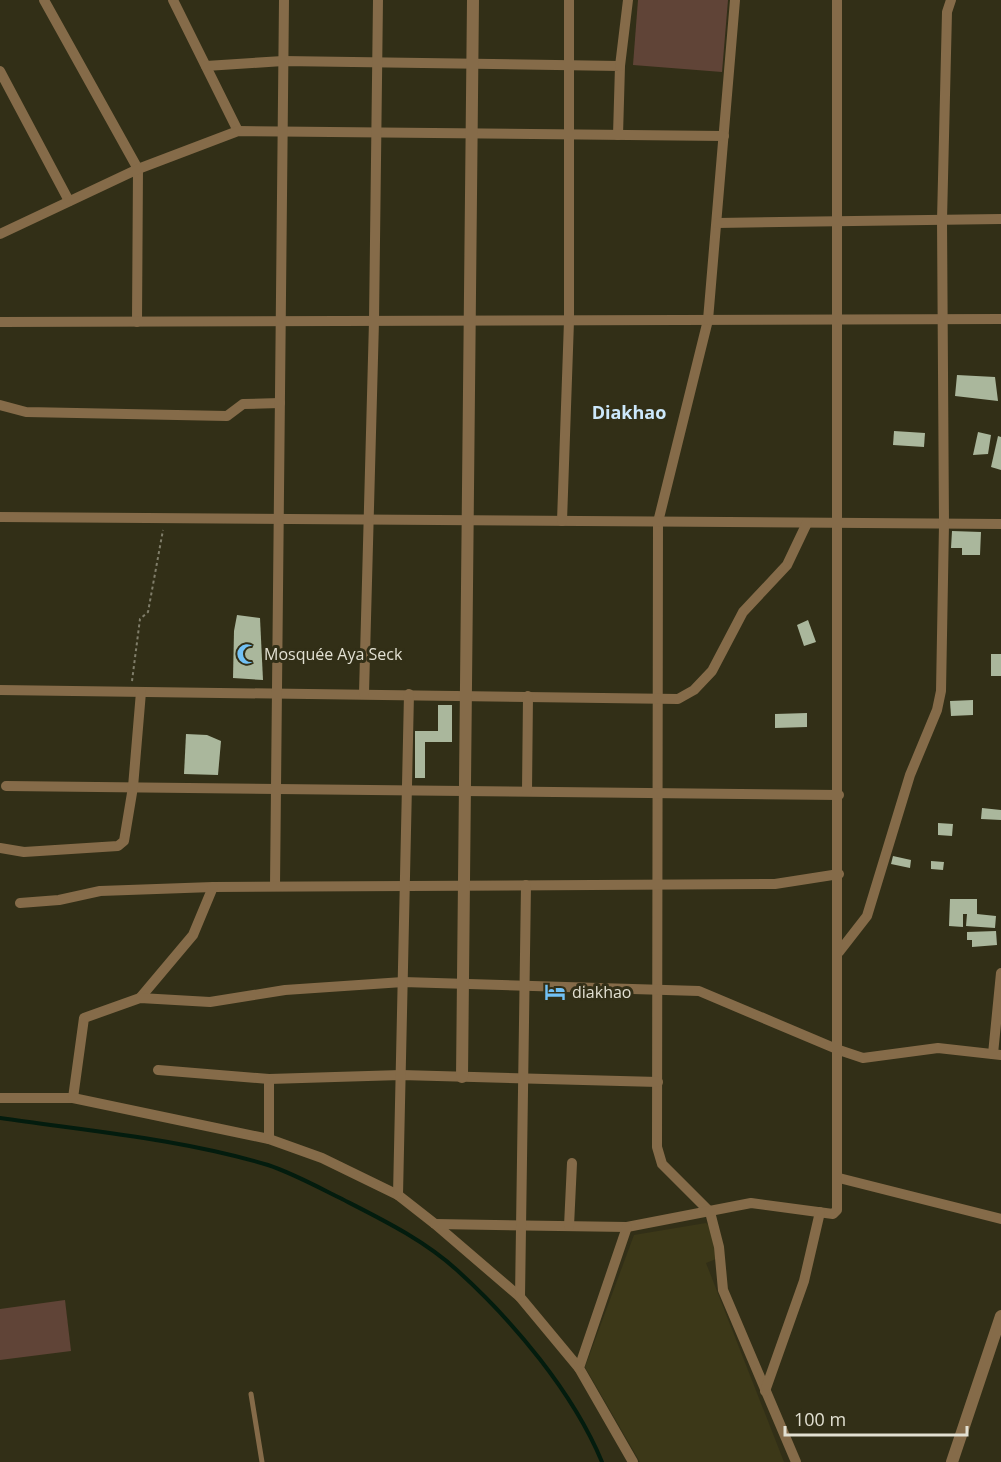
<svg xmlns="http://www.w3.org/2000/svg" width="1001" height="1462" font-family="'Open Sans',sans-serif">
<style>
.built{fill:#3c3818}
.green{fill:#604437}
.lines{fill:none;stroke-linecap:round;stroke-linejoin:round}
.stream{stroke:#031c0e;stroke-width:4}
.building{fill:#aab79c}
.path{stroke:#807e6a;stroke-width:2;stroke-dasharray:3 3;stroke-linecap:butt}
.service{stroke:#856b49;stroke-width:5}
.minor{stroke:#856b49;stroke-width:10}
.tertiary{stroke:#856b49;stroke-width:12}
.labels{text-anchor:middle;stroke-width:6;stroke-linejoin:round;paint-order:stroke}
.poi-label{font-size:16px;fill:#e2e0d2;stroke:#322f17;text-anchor:start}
.neighbourhood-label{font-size:18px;font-weight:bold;fill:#cce8fb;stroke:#322f17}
</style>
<rect width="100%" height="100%" fill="#322f17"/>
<!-- built -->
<path class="built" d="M706,1223L710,1226L716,1259L706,1263L784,1462H640L585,1367L634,1235Z"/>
<!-- green -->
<g class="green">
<path d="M638,0H728L722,72L633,65Z"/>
<path d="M65,1300L71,1351L0,1360V1309Z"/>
</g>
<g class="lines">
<!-- stream -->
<path class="stream" d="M0,1118C89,1131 181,1139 268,1165C292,1173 316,1186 338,1197C379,1218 423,1239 458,1271C513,1321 573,1392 602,1462"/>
</g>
<!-- building -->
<g class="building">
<path d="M957,375L995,377L998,401L955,396Z"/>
<path d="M894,431L925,433L924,447L893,445Z"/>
<path d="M978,432L991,435L988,454L973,455Z"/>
<path d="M998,436L1001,437V470L991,467Z"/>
<path d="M952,531L981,532L980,555H962V548H951Z"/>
<path d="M237,615L260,618L263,680L233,678L234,631Z"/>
<path d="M808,620L816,642L804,646L797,625Z"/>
<rect x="991" y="654" width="10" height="22"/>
<path d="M973,700V715L951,716L950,701Z"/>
<path d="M438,705H452V742H425V778H415V731H438Z"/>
<path d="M807,713V727L775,728V714Z"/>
<path d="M186,734L207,735L221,741L218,775L184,774Z"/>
<path d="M982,808L1001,810V820L981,819Z"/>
<path d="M938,823L953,824L952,836L938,835Z"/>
<path d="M893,856L911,860L910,868L891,864Z"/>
<path d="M931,861L944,862L943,870L931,869Z"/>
<path d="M950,899H977V914L996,916L995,928L966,926L967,914H963V927L949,926Z"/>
<path d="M996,931L997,945L972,947V940H967V932Z"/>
</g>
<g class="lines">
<!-- path -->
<path class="path" d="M132,681L140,619L148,612L163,530"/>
<!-- service -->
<path class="service" d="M251,1394L262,1462"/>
<!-- minor -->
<g class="minor">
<path d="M44,0L138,169L137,322"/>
<path d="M173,0L238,131"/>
<path d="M735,0L708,320L658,522L657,1147L662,1164L710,1212L719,1247L723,1290L796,1462"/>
<path d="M206,66L283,61L620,66L618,135"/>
<path d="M620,66L628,0"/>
<path d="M0,71L69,201"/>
<path d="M717,223L1001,219"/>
<path d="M0,234L138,169L238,131L724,136"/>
<path d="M0,322L1001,319"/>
<path d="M0,405L26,412L227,416L243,404L280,403"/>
<path d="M0,517L1001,524"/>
<path d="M562,521L569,321V0"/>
<path d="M0,690L678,699L694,690L712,671L743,612L787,565L807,523"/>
<path d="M364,693L374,321L378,0"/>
<path d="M6,786L839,795"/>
<path d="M527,791L528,696"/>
<path d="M0,848L24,852L118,846L124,841L133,787L141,692"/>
<path d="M275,886L284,0"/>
<path d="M20,903L59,900L100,891L213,887L775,884L839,874"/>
<path d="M839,952L867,916L910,775L937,710L941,691L944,524L942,220L947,12L951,0"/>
<path d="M140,998L193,935L213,887"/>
<path d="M993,1054L1001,973"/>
<path d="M158,1070L269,1079L401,1075L658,1082"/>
<path d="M0,1098H73L269,1139L322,1158L398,1195L435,1224L520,1297L579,1368"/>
<path d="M73,1098L84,1018L140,998L210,1002L285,990L403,982L699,991L839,1050L863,1058L938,1048L1001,1055"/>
<path d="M269,1139V1079"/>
<path d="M839,1178L1001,1219"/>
<path d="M398,1195L409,694"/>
<path d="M435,1224L627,1227L751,1203L833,1214L837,1210V0"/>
<path d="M569,1226L572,1163"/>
<path d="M627,1227L579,1368L633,1462"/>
<path d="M520,1297L526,885"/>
<path d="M765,1391L804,1281L820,1212"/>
</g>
<!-- tertiary -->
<g class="tertiary">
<path d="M462,1077L473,0"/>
<path d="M952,1462L1001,1316"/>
</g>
</g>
<!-- icons -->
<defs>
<g id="mosque-bare" transform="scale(1.62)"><path d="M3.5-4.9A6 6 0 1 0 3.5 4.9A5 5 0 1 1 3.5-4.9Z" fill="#72c1f5" stroke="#322f17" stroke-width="2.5" paint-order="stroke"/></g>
<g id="hotel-bare" transform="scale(1.62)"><path d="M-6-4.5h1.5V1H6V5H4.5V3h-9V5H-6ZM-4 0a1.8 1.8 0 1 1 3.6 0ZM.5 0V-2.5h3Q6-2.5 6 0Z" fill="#72c1f5" stroke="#322f17" stroke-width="2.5" paint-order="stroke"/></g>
</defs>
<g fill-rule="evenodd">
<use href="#mosque-bare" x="247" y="654"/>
<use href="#hotel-bare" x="555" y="992"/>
</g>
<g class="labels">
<!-- poi labels -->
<g class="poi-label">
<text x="264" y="660">Mosquée Aya Seck</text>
<text x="572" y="998">diakhao</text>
</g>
<!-- neighbourhood labels -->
<g class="neighbourhood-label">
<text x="629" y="419">Diakhao</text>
</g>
</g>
<!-- scale -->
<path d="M785 1426v9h182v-9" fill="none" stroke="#e2e0d2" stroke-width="3"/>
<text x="794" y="1426" font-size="18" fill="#e2e0d2" stroke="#322f17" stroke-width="4.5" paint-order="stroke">100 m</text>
</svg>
